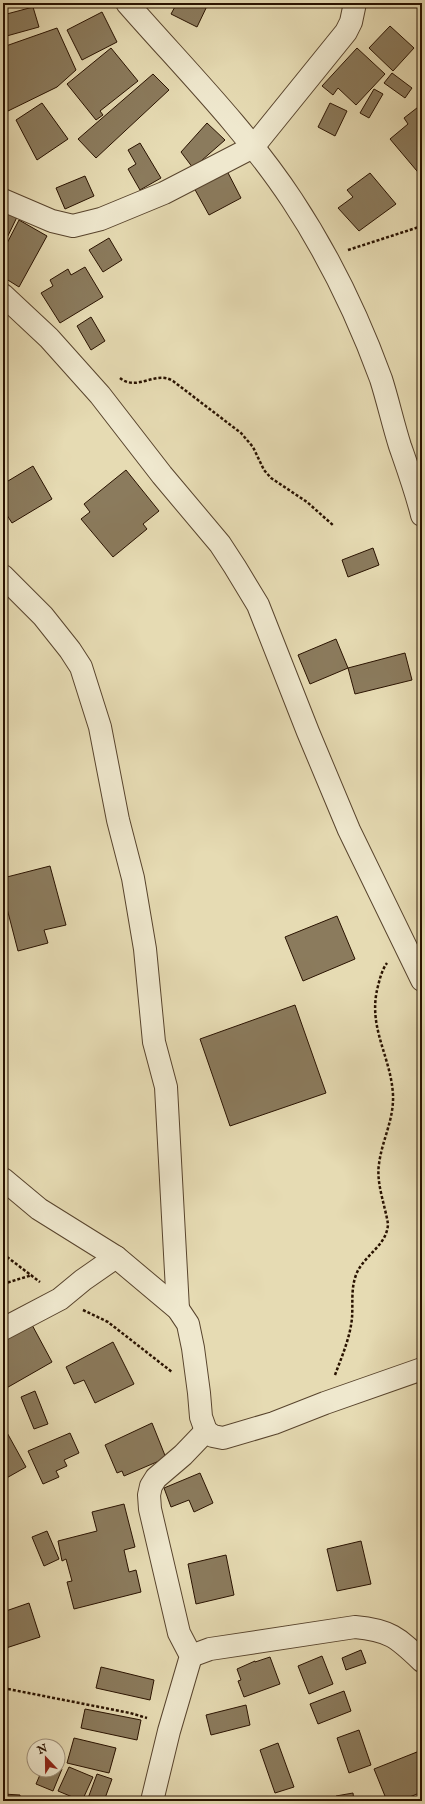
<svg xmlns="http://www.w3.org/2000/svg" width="425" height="1804" font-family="'IM FELL English',serif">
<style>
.building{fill:#8b7b5d;stroke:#291200}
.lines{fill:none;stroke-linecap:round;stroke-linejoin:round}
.minor-casing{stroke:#58442d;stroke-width:24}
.path{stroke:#291200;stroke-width:2.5;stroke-dasharray:3 2;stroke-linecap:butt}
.minor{stroke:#efe8ce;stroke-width:22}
</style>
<rect width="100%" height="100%" fill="#e6dbb3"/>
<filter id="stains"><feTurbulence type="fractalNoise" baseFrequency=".005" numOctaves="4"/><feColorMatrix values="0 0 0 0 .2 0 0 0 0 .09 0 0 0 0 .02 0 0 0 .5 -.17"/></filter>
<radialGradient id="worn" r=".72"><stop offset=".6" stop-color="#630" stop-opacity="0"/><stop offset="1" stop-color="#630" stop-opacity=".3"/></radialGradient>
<!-- building -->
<g class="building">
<path d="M177,3L208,4L197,27L171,14Z"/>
<path d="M33,7L39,27L3,37V15Z"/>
<path d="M102,12L117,42L82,60L67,30Z"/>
<path d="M390,26L414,48L393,71L369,48Z"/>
<path d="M57,28L76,70L57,87L8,111L3,92V47Z"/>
<path d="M111,48L138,81L100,111L103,115L96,120L67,84Z"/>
<path d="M357,48L385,74L356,105L338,88L333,95L322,86Z"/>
<path d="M392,73L412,88L405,98L384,83Z"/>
<path d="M153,74L169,90L96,158L78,139Z"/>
<path d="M374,89L383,94L369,118L360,113Z"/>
<path d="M42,103L68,139L37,160L16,120Z"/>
<path d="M330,103L347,111L335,136L318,127Z"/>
<path d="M422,104V177L390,139L408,124L404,118Z"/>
<path d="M207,123L225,140L193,168L181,152Z"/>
<path d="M140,143L161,178L140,190L128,169L136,164L128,150Z"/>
<path d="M226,169L241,198L209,215L193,186Z"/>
<path d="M370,173L396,204L359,231L338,208L353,197L347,190Z"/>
<path d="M85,176L94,196L65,209L56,188Z"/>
<path d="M3,208L18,215L3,246Z"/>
<path d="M19,220L47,236L19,287L3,277V251Z"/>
<path d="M109,238L122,260L103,272L89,250Z"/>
<path d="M85,267L103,297L60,323L41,293L53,286L50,280L68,269L71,275Z"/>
<path d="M91,317L105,341L91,350L77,326Z"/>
<path d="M33,466L52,499L12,523L3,509V484Z"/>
<path d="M126,470L159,511L143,524L147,529L113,557L81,519L90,512L84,504Z"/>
<path d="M373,548L379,565L348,577L342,560Z"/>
<path d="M336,639L348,668L310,684L298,655Z"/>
<path d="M405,653L412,680L355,694L348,668Z"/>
<path d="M50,866L66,925L44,930L48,943L18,951L3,893V878Z"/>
<path d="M337,916L355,959L303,981L285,937Z"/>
<path d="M295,1005L326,1093L230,1126L200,1039Z"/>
<path d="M31,1323L52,1362L3,1390V1339Z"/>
<path d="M113,1342L134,1384L95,1403L84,1380L74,1384L66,1367Z"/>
<path d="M35,1391L48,1424L34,1429L21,1397Z"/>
<path d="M152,1423L166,1458L124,1476L122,1471L117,1473L105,1445Z"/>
<path d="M5,1429L26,1467L3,1480V1430Z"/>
<path d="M70,1433L79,1453L64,1460L67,1466L56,1471L59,1477L43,1484L28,1451Z"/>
<path d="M200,1473L213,1503L194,1512L189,1500L171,1507L164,1488Z"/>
<path d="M124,1504L135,1547L124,1550L129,1572L136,1570L141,1592L74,1609L67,1582L72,1581L66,1559L62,1561L58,1541L97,1531L92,1512Z"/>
<path d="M47,1531L59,1559L44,1566L32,1537Z"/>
<path d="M361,1541L371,1584L337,1591L327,1549Z"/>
<path d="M226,1555L234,1595L196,1604L188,1564Z"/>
<path d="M29,1603L40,1637L3,1649V1612Z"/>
<path d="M361,1650L366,1663L346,1670L342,1658Z"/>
<path d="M322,1656L333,1684L309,1694L298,1666Z"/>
<path d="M270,1657L280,1684L244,1697L238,1681L241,1680L237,1669L255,1661V1662Z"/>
<path d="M101,1667L154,1680L150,1700L96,1688Z"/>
<path d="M344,1691L351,1711L318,1724L310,1704Z"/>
<path d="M246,1705L250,1725L211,1735L206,1715Z"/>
<path d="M85,1709L141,1720L137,1740L81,1728Z"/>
<path d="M359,1730L371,1765L349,1773L337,1738Z"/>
<path d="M74,1738L116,1748L109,1773L67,1763Z"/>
<path d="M278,1743L294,1787L275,1793L260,1750Z"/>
<path d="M422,1750V1792L407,1798L409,1801H387L374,1769Z"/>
<path d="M58,1767L62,1769L53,1791L36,1784L42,1770H58Z"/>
<path d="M69,1767L93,1777L82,1801L58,1791Z"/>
<path d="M97,1774L112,1779L104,1801H87Z"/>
<path d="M353,1793L354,1801H337L336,1796Z"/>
<path d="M3,1794L20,1795V1801H3Z"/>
<path d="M174,1797L193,1801H174Z"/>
</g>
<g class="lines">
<!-- minor casing -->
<g class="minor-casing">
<g id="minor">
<path d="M127,3C183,67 245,129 292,200C329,256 358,316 381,379C388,401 393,424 400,446C408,469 416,491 422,515"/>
<path d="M3,200L52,221L73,226L101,219L164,193L253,147L346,32L351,22L355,3"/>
<path d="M3,295L49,338L100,395L162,475L220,544L235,567L258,605L308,732L349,830L422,980"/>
<path d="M3,576L43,616L70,650L81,667L100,727L118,820L133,878L145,949L154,1042L166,1087L178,1309"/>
<path d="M3,1179L39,1209L116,1257L178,1309L188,1324L193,1348L199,1393L201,1417L206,1431L213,1436L223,1438L274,1423L325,1403L422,1369"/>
<path d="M3,1329L60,1299L83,1280L116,1257"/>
<path d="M191,1656L210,1649L355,1627C390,1630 398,1638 422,1661"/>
<path d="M152,1801L169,1731L191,1656L179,1633L150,1509L149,1495L151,1486L156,1478L183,1455L206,1431"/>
</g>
</g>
<!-- path -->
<g class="path">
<path d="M348,250L422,226"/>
<path d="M120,378C137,392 156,370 173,381L241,433L253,447L264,470L271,478L307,502L334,526"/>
<path d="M418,915L422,910"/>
<path d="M3,1254L40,1282"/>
<path d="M3,1284L32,1275"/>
<path d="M83,1310L108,1322L172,1372"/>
<path d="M335,1375C342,1356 350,1338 352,1318C353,1305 351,1291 355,1278C361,1256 387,1247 388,1224C385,1205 376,1183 379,1164C382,1140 394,1120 393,1095C391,1056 367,1027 378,986C380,978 382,970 387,963"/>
<path d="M3,1688L130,1713L147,1718"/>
</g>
<!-- minor -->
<use href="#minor" class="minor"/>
</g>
<!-- margin -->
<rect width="425" height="1804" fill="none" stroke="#e6dbb3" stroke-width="16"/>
<rect x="4" y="4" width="417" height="1796" fill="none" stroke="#291200" stroke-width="2"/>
<rect x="8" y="8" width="409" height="1788" fill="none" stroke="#291200"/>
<!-- north arrow -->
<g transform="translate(46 1758) rotate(338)"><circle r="19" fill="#efe8ce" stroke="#a0927c"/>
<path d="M0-3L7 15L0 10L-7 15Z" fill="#8f2418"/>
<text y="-6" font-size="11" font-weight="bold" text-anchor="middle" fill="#291200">N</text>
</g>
<rect width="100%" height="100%" filter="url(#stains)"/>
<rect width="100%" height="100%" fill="url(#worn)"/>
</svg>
